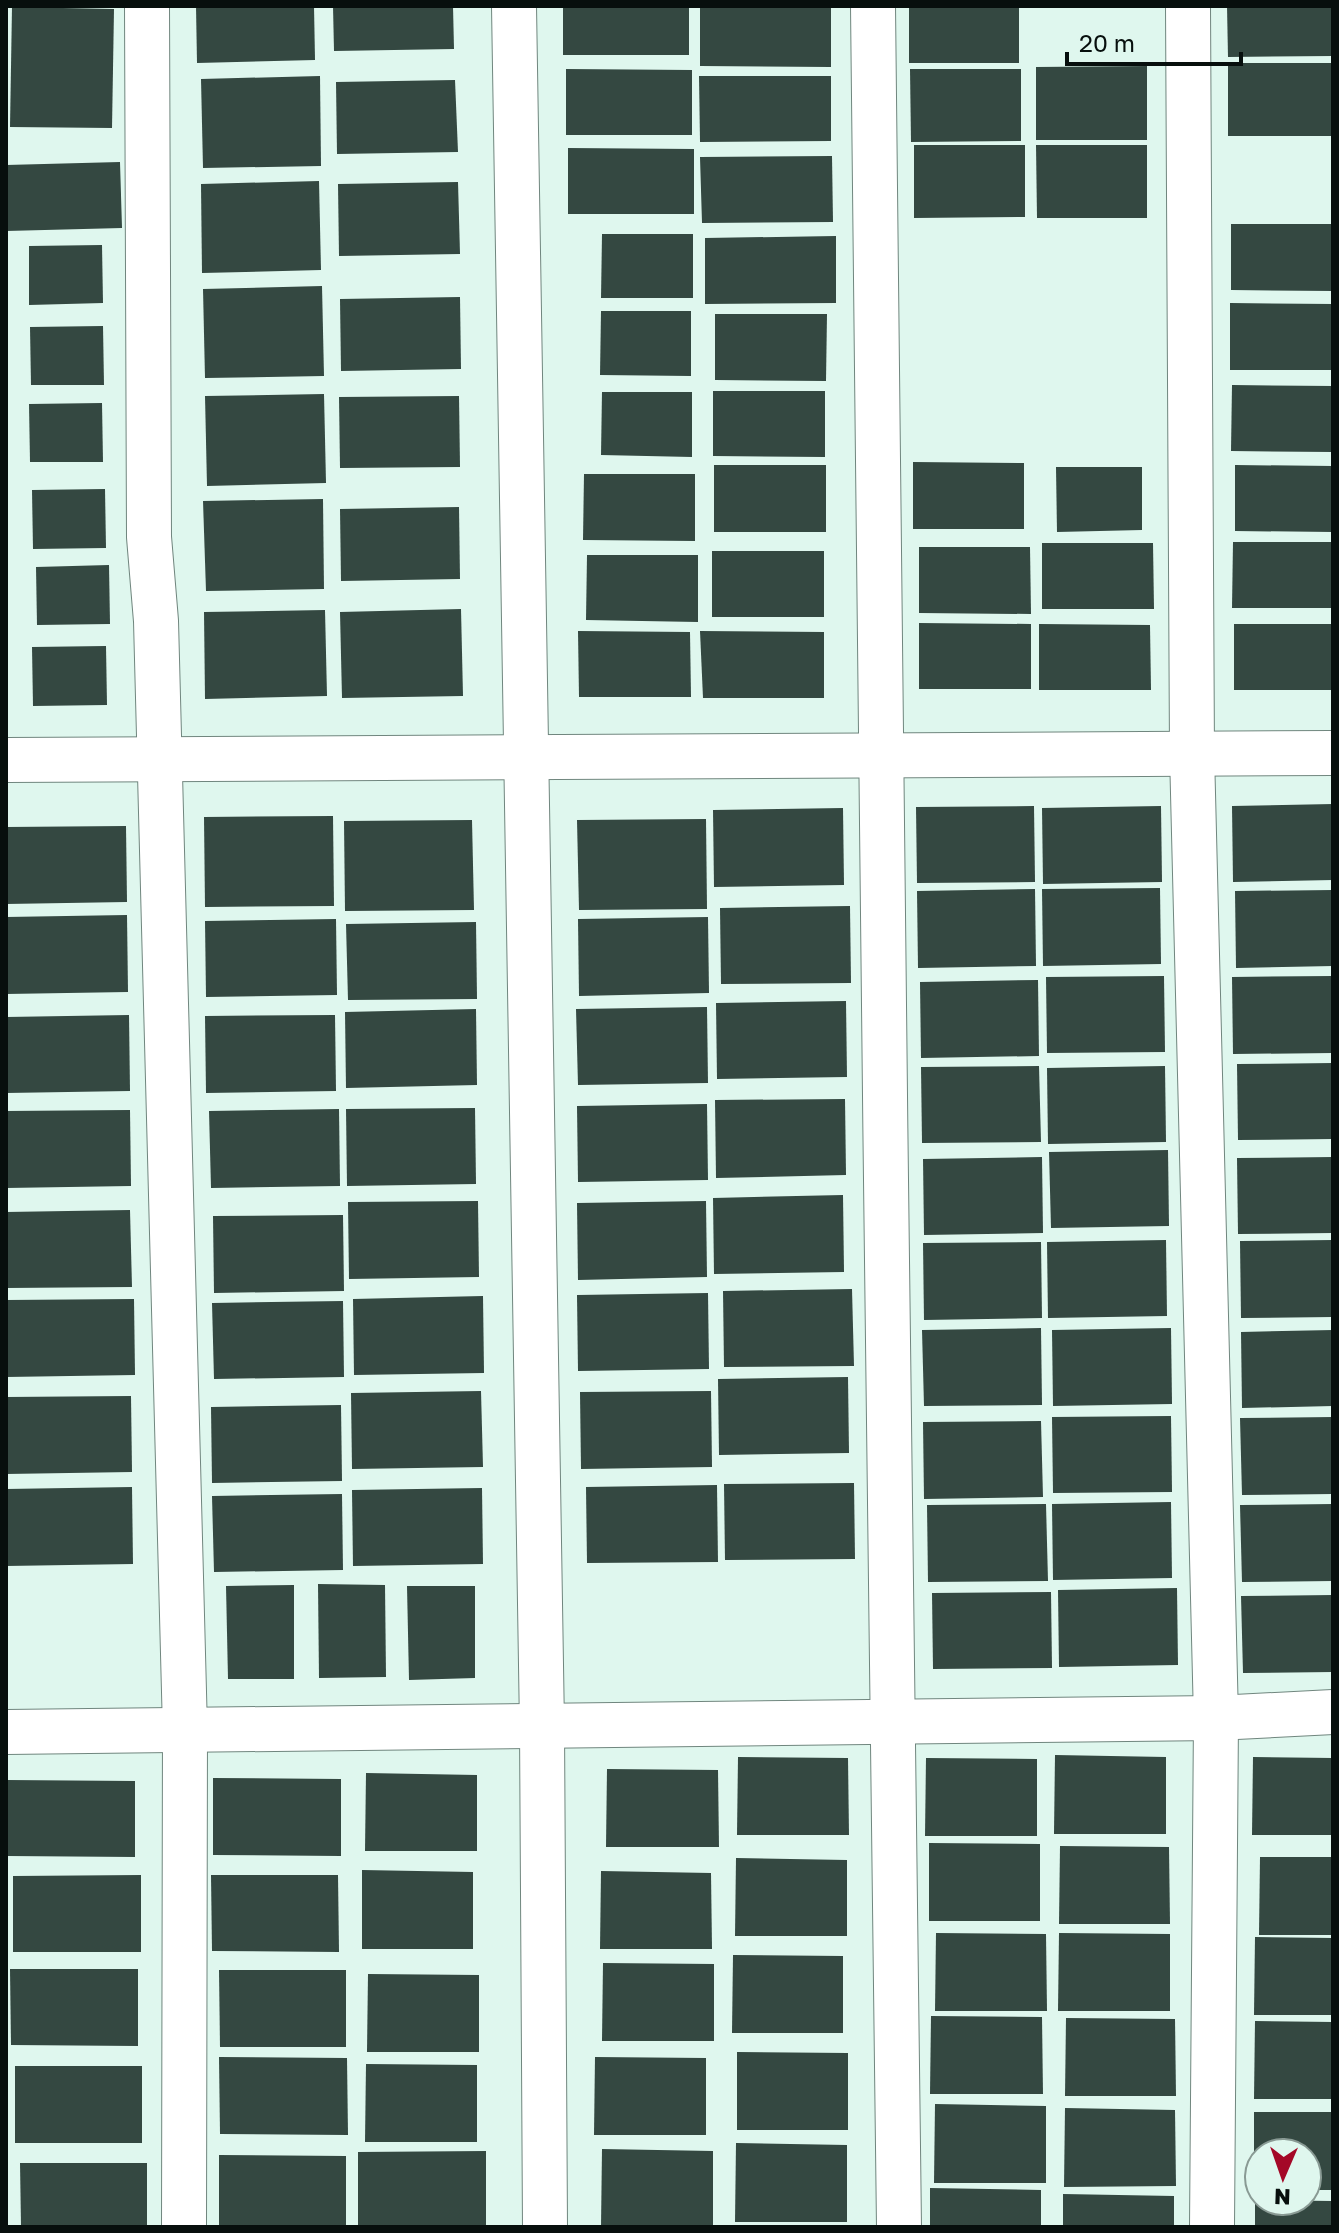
<svg xmlns="http://www.w3.org/2000/svg" width="1339" height="2233" font-family="'Golos Text',sans-serif">
<style>
.building{fill:#344841}
.lines{fill:none;stroke-linecap:round;stroke-linejoin:round}
.minor-casing{stroke:#70867e;stroke-width:46}
.minor{stroke:#fff;stroke-width:44}
</style>
<rect width="100%" height="100%" fill="#dff7ee"/>
<!-- building -->
<g class="building">
<path d="M196,6H314L315,60L197,63Z"/>
<path d="M333,6H453L454,49L334,51Z"/>
<rect x="563" y="6" width="126" height="49"/>
<path d="M700,6H831V67L700,66Z"/>
<rect x="909" y="6" width="110" height="57"/>
<path d="M1227,6H1333V56L1228,57Z"/>
<path d="M12,7L114,9L112,128L10,127Z"/>
<rect x="1228" y="63" width="105" height="73"/>
<path d="M1147,66V140H1036V67Z"/>
<path d="M566,69L692,70V135H566Z"/>
<path d="M910,69H1021V141L911,142Z"/>
<path d="M320,76L321,166L203,168L201,79Z"/>
<path d="M699,76H831V141L700,142Z"/>
<path d="M455,80L458,152L337,154L336,82Z"/>
<path d="M914,145H1025V217L914,218Z"/>
<path d="M1036,145H1147V218H1037Z"/>
<path d="M568,148L694,149V214H568Z"/>
<path d="M832,156L833,222L702,223L700,157Z"/>
<path d="M120,162L122,228L6,231V165Z"/>
<path d="M319,181L321,270L202,273L201,184Z"/>
<path d="M458,182L460,254L339,256L338,184Z"/>
<path d="M1231,224H1333V291L1231,290Z"/>
<path d="M602,234H693V298H601Z"/>
<path d="M836,236V303L705,304V238Z"/>
<path d="M102,245L103,303L29,305V246Z"/>
<path d="M322,286L324,376L205,378L203,289Z"/>
<path d="M460,297L461,369L341,371L340,299Z"/>
<path d="M1230,303L1333,304V370H1230Z"/>
<path d="M601,311H691V376L600,375Z"/>
<path d="M715,314H827L826,381L715,380Z"/>
<path d="M103,326L104,385H31L30,327Z"/>
<path d="M1232,385L1333,386V452L1231,451Z"/>
<path d="M713,391H825V457L713,456Z"/>
<path d="M602,392H692V457L601,455Z"/>
<path d="M324,394L326,483L207,486L205,396Z"/>
<path d="M459,396L460,467L340,468L339,397Z"/>
<path d="M102,403L103,462H30L29,404Z"/>
<path d="M913,462L1024,463V529H913Z"/>
<rect x="714" y="465" width="112" height="67"/>
<path d="M1235,465L1333,466V532L1235,531Z"/>
<path d="M1056,467H1142V530L1057,532Z"/>
<path d="M584,474H695V541L583,540Z"/>
<path d="M105,489L106,548L33,549L32,490Z"/>
<path d="M323,499L324,589L206,591L203,501Z"/>
<path d="M459,507L460,579L341,581L340,509Z"/>
<path d="M1233,542H1333V608H1232Z"/>
<path d="M1042,543H1153L1154,609H1042Z"/>
<path d="M919,547H1030L1031,614L919,613Z"/>
<rect x="712" y="551" width="112" height="66"/>
<path d="M587,555H698V622L586,620Z"/>
<path d="M109,565L110,624L37,625L36,567Z"/>
<path d="M461,609L463,696L342,698L340,612Z"/>
<path d="M325,610L327,696L205,699L204,612Z"/>
<path d="M919,623L1031,624V689H919Z"/>
<path d="M1039,624L1150,625L1151,690H1039Z"/>
<rect x="1234" y="624" width="99" height="66"/>
<path d="M578,631L690,632L691,697H579Z"/>
<path d="M700,631L824,632V698H703Z"/>
<path d="M106,646L107,705L33,706L32,647Z"/>
<path d="M1333,804V880L1233,882L1232,806Z"/>
<path d="M1034,806L1035,882L917,883L916,807Z"/>
<path d="M1161,806L1162,882L1043,884L1042,808Z"/>
<path d="M843,808L844,885L714,887L713,810Z"/>
<path d="M333,816L334,906L205,907L204,817Z"/>
<path d="M706,819L707,909L579,910L577,820Z"/>
<path d="M472,820L474,910L345,911L344,821Z"/>
<path d="M126,826L127,902L6,904V827Z"/>
<path d="M1160,888L1161,964L1043,966L1042,889Z"/>
<path d="M1035,889L1036,966L918,968L917,891Z"/>
<path d="M1333,890V966L1236,968L1235,891Z"/>
<path d="M850,906L851,983L721,984L720,908Z"/>
<path d="M127,915L128,992L6,994V917Z"/>
<path d="M708,917L709,993L579,996L578,919Z"/>
<path d="M336,919L337,995L206,997L205,921Z"/>
<path d="M476,922L477,999L348,1000L346,924Z"/>
<path d="M1164,976L1165,1052L1047,1053L1046,977Z"/>
<path d="M1333,976V1053L1233,1054L1232,977Z"/>
<path d="M1038,980L1039,1056L921,1058L920,982Z"/>
<path d="M846,1001L847,1077L717,1079L716,1003Z"/>
<path d="M707,1007L708,1083L578,1085L576,1009Z"/>
<path d="M476,1009L477,1085L346,1088L345,1012Z"/>
<path d="M129,1015L130,1091L6,1093V1017Z"/>
<path d="M335,1015L336,1091L206,1093L205,1016Z"/>
<path d="M1333,1063V1139L1238,1140L1237,1064Z"/>
<path d="M1039,1066L1041,1142L922,1143L921,1067Z"/>
<path d="M1165,1066L1166,1142L1048,1144L1047,1068Z"/>
<path d="M845,1099L846,1175L716,1178L715,1100Z"/>
<path d="M707,1104L708,1180L578,1182L577,1106Z"/>
<path d="M475,1108L476,1184L347,1186L346,1109Z"/>
<path d="M339,1109L340,1186L211,1188L209,1111Z"/>
<path d="M130,1110L131,1186L6,1188V1111Z"/>
<path d="M1168,1150L1169,1226L1051,1228L1049,1152Z"/>
<path d="M1042,1157L1043,1233L924,1235L923,1159Z"/>
<path d="M1333,1157V1233L1238,1234L1237,1158Z"/>
<path d="M843,1195L844,1272L714,1274L713,1198Z"/>
<path d="M478,1201L479,1277L349,1279L348,1202Z"/>
<path d="M706,1201L707,1277L578,1280L577,1203Z"/>
<path d="M130,1210L132,1287L6,1288V1212Z"/>
<path d="M343,1215L344,1291L214,1293L213,1216Z"/>
<path d="M1166,1240L1167,1316L1048,1318L1047,1242Z"/>
<path d="M1333,1240V1317L1241,1318L1240,1241Z"/>
<path d="M1041,1242L1042,1318L924,1320L923,1243Z"/>
<path d="M852,1289L854,1366L724,1367L723,1291Z"/>
<path d="M708,1293L709,1369L578,1371L577,1295Z"/>
<path d="M483,1296L484,1373L354,1375L353,1299Z"/>
<path d="M134,1299L135,1375L6,1377V1300Z"/>
<path d="M343,1301L344,1377L214,1379L212,1303Z"/>
<path d="M1041,1328L1042,1405L924,1406L922,1330Z"/>
<path d="M1171,1328L1172,1404L1053,1406L1052,1330Z"/>
<path d="M1333,1330V1406L1242,1408L1241,1332Z"/>
<path d="M848,1377L849,1453L719,1455L718,1379Z"/>
<path d="M481,1391L483,1467L352,1469L351,1393Z"/>
<path d="M711,1391L712,1467L581,1469L580,1392Z"/>
<path d="M131,1396L132,1472L6,1474V1397Z"/>
<path d="M341,1405L342,1481L212,1483L211,1407Z"/>
<path d="M1171,1416L1172,1492L1053,1493L1052,1417Z"/>
<path d="M1333,1417V1494L1242,1495L1240,1418Z"/>
<path d="M1041,1421L1043,1497L924,1499L923,1422Z"/>
<path d="M854,1483L855,1559L725,1560L724,1484Z"/>
<path d="M717,1485L718,1562L587,1563L586,1487Z"/>
<path d="M132,1487L133,1564L6,1566V1489Z"/>
<path d="M482,1488L483,1564L353,1566L352,1490Z"/>
<path d="M342,1494L343,1570L214,1572L212,1496Z"/>
<path d="M1171,1502L1172,1578L1053,1580L1052,1504Z"/>
<path d="M1046,1504L1048,1581L928,1582L927,1505Z"/>
<path d="M1333,1504V1581L1242,1582L1240,1505Z"/>
<path d="M318,1584L385,1585L386,1677L319,1678Z"/>
<path d="M294,1585V1679H228L226,1586Z"/>
<path d="M407,1586H475V1678L409,1680Z"/>
<path d="M1177,1588L1178,1665L1059,1667L1058,1590Z"/>
<path d="M1051,1592L1052,1668L933,1669L932,1593Z"/>
<path d="M1333,1595V1672L1243,1673L1241,1596Z"/>
<path d="M1055,1755L1166,1757V1834H1054Z"/>
<path d="M738,1757L848,1758L849,1835H737Z"/>
<path d="M1253,1757L1333,1758V1835H1252Z"/>
<path d="M926,1758L1037,1759V1836H925Z"/>
<path d="M607,1769L718,1770L719,1847H606Z"/>
<path d="M366,1773L477,1775V1851H365Z"/>
<path d="M213,1778L341,1779V1856L213,1855Z"/>
<path d="M7,1780L135,1781V1857L7,1856Z"/>
<path d="M929,1843L1040,1844V1921H929Z"/>
<path d="M1060,1846L1169,1847L1170,1924H1059Z"/>
<path d="M1260,1857H1333V1935H1259Z"/>
<path d="M736,1858L847,1860V1936H735Z"/>
<path d="M362,1870L473,1872V1949H362Z"/>
<path d="M601,1871L711,1873L712,1949H600Z"/>
<path d="M141,1875V1952H13V1876Z"/>
<path d="M211,1875H338L339,1952L212,1951Z"/>
<path d="M936,1933L1046,1934L1047,2011H935Z"/>
<path d="M1059,1933L1170,1934V2011H1058Z"/>
<path d="M1255,1937L1333,1938V2015H1254Z"/>
<path d="M733,1955L843,1956V2033H732Z"/>
<path d="M603,1963L714,1964V2041H602Z"/>
<path d="M10,1969H138V2046L11,2045Z"/>
<path d="M219,1970H346V2047H220Z"/>
<path d="M368,1974L479,1975V2052H367Z"/>
<path d="M931,2016L1042,2017L1043,2094H930Z"/>
<path d="M1066,2018L1175,2019L1176,2096H1065Z"/>
<path d="M1255,2021L1333,2022V2099H1254Z"/>
<path d="M737,2052L848,2053V2130H737Z"/>
<path d="M219,2057L347,2058L348,2135L220,2134Z"/>
<path d="M595,2057L706,2058V2135H594Z"/>
<path d="M366,2064L477,2065V2142H365Z"/>
<rect x="15" y="2066" width="127" height="77"/>
<path d="M935,2104L1046,2106V2183H934Z"/>
<path d="M1065,2108L1175,2110L1176,2186L1064,2187Z"/>
<path d="M1254,2112H1333V2190H1307V2153H1259V2190H1254Z"/>
<path d="M736,2143L847,2145V2222H735Z"/>
<path d="M602,2149L713,2151V2227H601Z"/>
<path d="M486,2151V2227H358V2152Z"/>
<path d="M219,2155L346,2156V2227H219Z"/>
<path d="M20,2163H147V2227H21Z"/>
<path d="M930,2188L1041,2190V2227H930Z"/>
<path d="M1063,2194L1174,2196V2227H1063Z"/>
<path d="M1255,2200L1333,2201V2227H1255Z"/>
</g>
<g class="lines">
<!-- minor casing -->
<g class="minor-casing">
<g id="minor">
<path d="M147,6L149,537L156,621L185,1730L184,2227"/>
<path d="M514,6L542,1726L545,2227"/>
<path d="M873,6C884,746 886,1487 899,2227"/>
<path d="M1188,6L1192,753L1216,1718L1212,2227"/>
<path d="M6,760L1333,753"/>
<path d="M6,1732L1216,1718L1333,1712"/>
</g>
</g>
<!-- minor -->
<use href="#minor" class="minor"/>
</g>
<!-- border -->
<rect width="1339" height="2233" fill="none" stroke="#070f0d" stroke-width="16"/>
<!-- north arrow -->
<g transform="translate(1283 2177) rotate(182)"><circle r="38" fill="#dff7ee" stroke="#899a94" stroke-width="2"/>
<path d="M0-6L14 30L0 20L-14 30Z" fill="#a40827"/>
<text y="-12" font-size="22" font-weight="bold" text-anchor="middle" fill="#070f0d">N</text>
</g>
<!-- scale -->
<path d="M1067 52v12h174v-12" fill="none" stroke="#070f0d" stroke-width="4"/>
<text x="1079" y="52" font-size="24" fill="#070f0d" stroke="#dff7ee" stroke-width="6" paint-order="stroke">20 m</text>
</svg>
